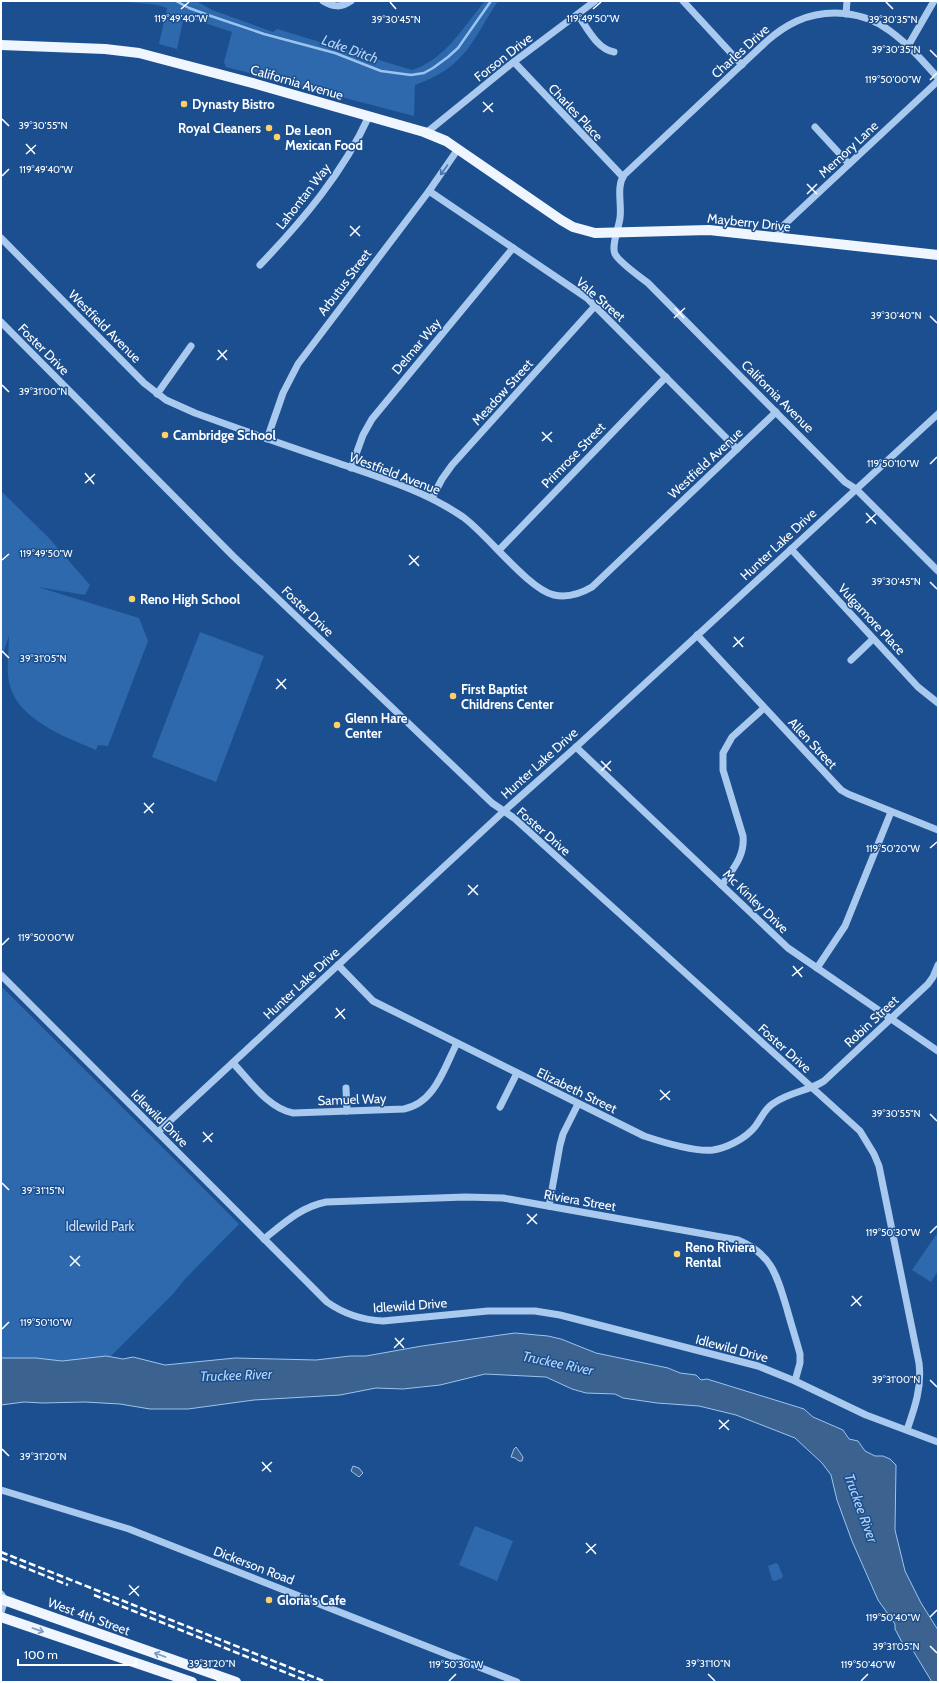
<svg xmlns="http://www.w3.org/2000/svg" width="939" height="1683" font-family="Cabin,sans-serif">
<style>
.green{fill:#2e69ad}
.water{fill:#3c6290;stroke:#9cc4f0}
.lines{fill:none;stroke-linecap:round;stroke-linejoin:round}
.stream{stroke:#9cc4f0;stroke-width:2.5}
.minor{stroke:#a9c9ee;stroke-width:7}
.major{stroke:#f0f6ff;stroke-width:10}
.rail{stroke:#fff;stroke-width:2.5;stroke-dasharray:7 3;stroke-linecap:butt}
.oneway{stroke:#4674ac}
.oneway2{stroke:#7b9ac1}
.ticks{fill:none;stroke:#fff;stroke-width:1.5}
.poi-dot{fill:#ffd166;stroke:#1b4f8f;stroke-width:1.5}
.labels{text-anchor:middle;stroke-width:3;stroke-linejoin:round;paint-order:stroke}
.street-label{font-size:13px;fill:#fff;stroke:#1b4f8f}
.poi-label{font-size:13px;font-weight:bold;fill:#fff;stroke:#1b4f8f;text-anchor:start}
.park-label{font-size:13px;fill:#cfe3fa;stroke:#1b4f8f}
.water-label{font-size:14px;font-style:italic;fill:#b5d3f5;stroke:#1b4f8f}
.ticks-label{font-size:10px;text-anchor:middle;fill:#fff;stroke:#1b4f8f;stroke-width:3;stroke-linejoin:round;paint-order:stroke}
</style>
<rect width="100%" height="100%" fill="#1b4f8f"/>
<!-- green -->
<g class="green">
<path d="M122,1H196L212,10L273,32L277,29L412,70C446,59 463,27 485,1H498C471,42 466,67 415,85L414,116L226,67L224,62L232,32L184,16L177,49L159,44L167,8C152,2 137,4 122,1Z"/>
<path d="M1,491L48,537L90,585L85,595L38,587L139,618L148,641L108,746L98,745L96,750C65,737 16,719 9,682C6,666 9,651 9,636L1,659Z"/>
<path d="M200,632L264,656L216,782L152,757Z"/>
<path d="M1,986L239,1224L185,1279L173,1294L110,1357L62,1361L36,1358H1Z"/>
<path d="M936,1235L938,1236V1271L931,1282L912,1270Z"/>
<path d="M475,1526L513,1541L497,1581L459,1565Z"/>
<path d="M776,1563L778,1564L783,1576L782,1578L775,1581L772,1580L768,1566Z"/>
</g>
<!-- water -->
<g class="water">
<path d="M515,1333L548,1336L561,1339L596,1353L668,1368L680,1373L696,1375L701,1380L707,1379L804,1409L813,1417L843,1430L849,1439L858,1441L865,1451L875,1456H883L890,1459L896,1465L895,1530L905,1571L921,1603L938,1630V1682H932L912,1649L905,1648L895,1629V1624L878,1600L852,1541L837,1500L831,1475L822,1463L795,1438L736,1415L699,1406L657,1403L623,1398L615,1394L586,1393L572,1389L546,1377L485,1374L440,1385L403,1389L376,1388L340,1395L254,1400L188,1409H150L120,1404L85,1402L43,1403L24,1402L1,1405V1358H36L62,1361L106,1356L123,1359L133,1357L165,1365L235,1358L316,1360L350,1356H366L422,1346Z"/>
<path d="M516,1447L523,1457L522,1461H519L515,1458L511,1457L514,1449Z"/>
<path d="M353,1466L359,1468L363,1473L359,1477L351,1471Z"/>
</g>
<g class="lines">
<!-- stream -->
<path class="stream" d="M176,1L189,8L208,15L264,34L335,53L381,71L411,75L424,73L433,68L448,57L458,48L491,1"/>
<!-- minor -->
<g class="minor">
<path d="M323,1C333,7 341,8 351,1"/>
<path d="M683,1L742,65"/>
<path d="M846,14L847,1"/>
<path d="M578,15C587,28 597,49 614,52"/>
<path d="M908,46L934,1"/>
<path d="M514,62L623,177"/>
<path d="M938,78C923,61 908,44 890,31C864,11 827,8 797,21C786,26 776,33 767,41L624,175C616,187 622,204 620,218C619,227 611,246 615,254C619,262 640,277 648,283L845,482L856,489L938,571"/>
<path d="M815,127L849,164"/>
<path d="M426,133L511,64L595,1"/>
<path d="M429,191L587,298L737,449"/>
<path d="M776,237L785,224L938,81"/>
<path d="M1,238L144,383L166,400L195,413C242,430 290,447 338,463C381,478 425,491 463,517C488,535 528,589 554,595C568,598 580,594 592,587L776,412"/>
<path d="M260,265C303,220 343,173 369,116"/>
<path d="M1,322L233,556L492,803L514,818L860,1131L874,1154L879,1166L919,1363C922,1387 915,1407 907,1430"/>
<path d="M157,394L191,346"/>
<path d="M267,439L283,393L298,364L429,191L458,149"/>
<path d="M351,468L363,435L372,419L513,248"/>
<path d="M432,498L442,479L452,465L595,306"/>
<path d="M791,549L918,687L938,703"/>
<path d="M499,550L666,377"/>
<path d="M697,635L841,790L848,794L938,830"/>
<path d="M851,660L873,639"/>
<path d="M576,747L788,948L938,1051"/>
<path d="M722,885C733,869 745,856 743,836L723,770V753L732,737L764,708"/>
<path d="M338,965L373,1001L644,1136C662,1142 695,1152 713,1150C726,1148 742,1140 751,1131C761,1122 762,1110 774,1103C789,1092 809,1091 824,1081L928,984L933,977L938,965"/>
<path d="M817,968L845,926L891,812"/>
<path d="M1,975L327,1302C344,1314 361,1320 383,1321L488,1311H535L560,1315L758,1366L795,1381L866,1415L938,1442"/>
<path d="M233,1063C250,1081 268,1108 293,1113L404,1109C435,1103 444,1068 457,1043"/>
<path d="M346,1088L347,1111"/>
<path d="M500,1107L517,1073"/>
<path d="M158,1132L503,812L576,747L938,414"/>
<path d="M549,1206L560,1145L563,1134L578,1104"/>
<path d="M264,1239C284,1223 301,1207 326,1202L465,1197L503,1198L738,1240C772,1254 777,1276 787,1309C791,1324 796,1339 800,1354V1363L795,1381"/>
<path d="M1,1490L129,1529L517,1682"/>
<path d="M1,1594L5,1600L1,1612"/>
</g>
<!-- major -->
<g class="major">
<path d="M1,45L105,49L139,53L256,84L424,132L446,141L561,220L573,227L595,233L709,230L938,255"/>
<path d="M1,1599L236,1682"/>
<path d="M1,1617L192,1682"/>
</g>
<!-- rail -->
<g class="rail">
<path d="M1,1552L326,1682"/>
<path d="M1,1558L68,1585"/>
<path d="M94,1595L309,1682"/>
</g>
</g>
<!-- one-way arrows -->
<defs><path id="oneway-shaft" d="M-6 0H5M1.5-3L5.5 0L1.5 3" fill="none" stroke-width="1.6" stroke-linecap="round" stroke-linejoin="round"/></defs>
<use class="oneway" href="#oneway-shaft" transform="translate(444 170) rotate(126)"/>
<g class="oneway2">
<use href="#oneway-shaft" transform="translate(38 1630) rotate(19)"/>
<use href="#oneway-shaft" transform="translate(160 1655) rotate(-160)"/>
</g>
<!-- ticks -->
<path class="ticks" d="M390,2L396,9M886,2L893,9M181,9L189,2M593,9L601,2M930,50L937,57M930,80L937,73M483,102L493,112M483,112L493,103M2,119L9,126M26,144L35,154M26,154L36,145M2,176L9,169M807,184L817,194M807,194L817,184M350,226L360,236M350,236L360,226M675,308L684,318M930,316L937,323M674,318L685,308M218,350L227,360M217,360L227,350M2,385L9,392M542,432L552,442M542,441L552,432M930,464L937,457M85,473L94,484M85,483L95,474M866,513L876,524M866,523L876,514M409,555L419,566M2,560L9,554M409,565L419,556M930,582L937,589M734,637L743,647M733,647L744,637M2,651L9,658M277,679L286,689M276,689L286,679M601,761L611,771M601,771L611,761M144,803L153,813M144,813L154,803M930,848L937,842M468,885L478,895M468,895L478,885M2,945L9,938M793,966L802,977M792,976L803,967M336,1008L345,1019M335,1018L345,1009M660,1090L670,1100M660,1100L670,1091M930,1114L937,1121M203,1132L212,1142M203,1142L213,1133M2,1183L9,1190M527,1214L537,1224M527,1224L537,1214M930,1233L937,1226M70,1256L80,1266M70,1266L80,1256M852,1296L861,1306M851,1306L862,1296M2,1329L9,1322M395,1338L404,1348M394,1348L404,1338M930,1380L937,1387M719,1420L729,1430M719,1429L729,1420M2,1449L9,1456M262,1462L271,1472M262,1471L272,1462M586,1543L596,1554M586,1553L596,1544M129,1585L139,1596M129,1595L139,1586M930,1617L937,1610M930,1646L937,1653M212,1674L218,1681M708,1674L715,1681M449,1681L456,1674M861,1681L868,1674"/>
<!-- markers -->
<g class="poi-dot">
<circle cx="184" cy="104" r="4"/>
<circle cx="269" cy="128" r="4"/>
<circle cx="277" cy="137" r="4"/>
<circle cx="165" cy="435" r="4"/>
<circle cx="132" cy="599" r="4"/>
<circle cx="453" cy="696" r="4"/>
<circle cx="337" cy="725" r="4"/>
<circle cx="677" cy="1254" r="4"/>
<circle cx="269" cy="1600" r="4"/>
</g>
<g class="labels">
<!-- street labels -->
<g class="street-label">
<text transform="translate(740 51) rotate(-42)" y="5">Charles Drive</text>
<text transform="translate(503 57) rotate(-38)" y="5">Forson Drive</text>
<text transform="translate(297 82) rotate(16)" y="5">California Avenue</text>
<text transform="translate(576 112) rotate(47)" y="5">Charles Place</text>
<text transform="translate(848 149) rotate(-43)" y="5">Memory Lane</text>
<text transform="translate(303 196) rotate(-52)" y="5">Lahontan Way</text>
<text transform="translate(749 222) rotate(6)" y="5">Mayberry Drive</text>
<text transform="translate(344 282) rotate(-53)" y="5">Arbutus Street</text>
<text transform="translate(601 299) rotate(41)" y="5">Vale Street</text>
<text transform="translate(105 326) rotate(45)" y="5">Westfield Avenue</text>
<text transform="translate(416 346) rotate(-50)" y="5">Delmar Way</text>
<text transform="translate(44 349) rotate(45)" y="5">Foster Drive</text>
<text transform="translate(502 392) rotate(-48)" y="5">Meadow Street</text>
<text transform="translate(778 396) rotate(45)" y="5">California Avenue</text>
<text transform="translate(573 455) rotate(-46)" y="5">Primrose Street</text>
<text transform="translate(705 463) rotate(-43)" y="5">Westfield Avenue</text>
<text transform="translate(395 473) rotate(21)" y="5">Westfield Avenue</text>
<text transform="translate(778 544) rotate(-43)" y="5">Hunter Lake Drive</text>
<text transform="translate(308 611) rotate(44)" y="5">Foster Drive</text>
<text transform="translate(872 619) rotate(47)" y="5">Vulgamore Place</text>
<text transform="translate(813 743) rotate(47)" y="5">Allen Street</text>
<text transform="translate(539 763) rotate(-42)" y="5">Hunter Lake Drive</text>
<text transform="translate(544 831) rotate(41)" y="5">Foster Drive</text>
<text transform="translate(756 901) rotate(44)" y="5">Mc Kinley Drive</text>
<text transform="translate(301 983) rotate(-43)" y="5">Hunter Lake Drive</text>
<text transform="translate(871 1021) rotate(-43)" y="5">Robin Street</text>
<text transform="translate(785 1048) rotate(42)" y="5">Foster Drive</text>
<text transform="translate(577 1090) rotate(26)" y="5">Elizabeth Street</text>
<text transform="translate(352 1099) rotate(-2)" y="5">Samuel Way</text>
<text transform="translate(160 1118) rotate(45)" y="5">Idlewild Drive</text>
<text transform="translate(580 1200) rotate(10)" y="5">Riviera Street</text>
<text transform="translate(410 1305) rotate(-4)" y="5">Idlewild Drive</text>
<text transform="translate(732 1348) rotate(15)" y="5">Idlewild Drive</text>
<text transform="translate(254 1565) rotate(21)" y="5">Dickerson Road</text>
<text transform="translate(89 1616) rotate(20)" y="5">West 4th Street</text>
</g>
<!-- poi labels -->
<g class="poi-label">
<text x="192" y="109">Dynasty Bistro</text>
<text x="261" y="133" text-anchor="end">Royal Cleaners</text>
<text x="285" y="135">De Leon<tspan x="285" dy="15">Mexican Food</tspan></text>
<text x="173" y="440">Cambridge School</text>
<text x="140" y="604">Reno High School</text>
<text x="461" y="694">First Baptist<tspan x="461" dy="15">Childrens Center</tspan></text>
<text x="345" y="723">Glenn Hare<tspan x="345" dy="15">Center</tspan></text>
<text x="685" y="1252">Reno Riviera<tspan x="685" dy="15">Rental</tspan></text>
<text x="277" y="1605">Gloria's Cafe</text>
</g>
<!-- park labels -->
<g class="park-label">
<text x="100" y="1231">Idlewild Park</text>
</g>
<!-- water labels -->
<g class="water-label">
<text transform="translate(350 49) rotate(20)" y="5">Lake Ditch</text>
<text transform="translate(558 1363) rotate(12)" y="5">Truckee River</text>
<text transform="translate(236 1375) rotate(-2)" y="5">Truckee River</text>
<text transform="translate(861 1508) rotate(70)" y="5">Truckee River</text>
</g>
</g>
<g class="ticks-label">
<text x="181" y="22">119°49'40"W</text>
<text x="593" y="22">119°49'50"W</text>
<text x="396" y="23">39°30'45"N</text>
<text x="893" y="23">39°30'35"N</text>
<text x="896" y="53">39°30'35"N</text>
<text x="893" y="83">119°50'00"W</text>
<text x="43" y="129">39°30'55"N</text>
<text x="46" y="173">119°49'40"W</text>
<text x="896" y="319">39°30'40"N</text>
<text x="43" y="395">39°31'00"N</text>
<text x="893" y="467">119°50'10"W</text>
<text x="46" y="557">119°49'50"W</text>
<text x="896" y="585">39°30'45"N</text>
<text x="43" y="662">39°31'05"N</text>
<text x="893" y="852">119°50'20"W</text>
<text x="46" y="941">119°50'00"W</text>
<text x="896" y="1117">39°30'55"N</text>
<text x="43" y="1194">39°31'15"N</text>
<text x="893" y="1236">119°50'30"W</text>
<text x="46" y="1326">119°50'10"W</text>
<text x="896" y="1383">39°31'00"N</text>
<text x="43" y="1460">39°31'20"N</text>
<text x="893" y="1621">119°50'40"W</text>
<text x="896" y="1650">39°31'05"N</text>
<text x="212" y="1667">39°31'20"N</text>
<text x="708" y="1667">39°31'10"N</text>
<text x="456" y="1668">119°50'30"W</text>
<text x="868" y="1668">119°50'40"W</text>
</g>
<!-- border -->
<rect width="939" height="1683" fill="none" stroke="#ffffff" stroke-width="4"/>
<!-- scale -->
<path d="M18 1659v6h118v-6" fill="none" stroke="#ffffff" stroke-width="2"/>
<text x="24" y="1659" font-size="12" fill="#ffffff" stroke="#1b4f8f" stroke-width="3" paint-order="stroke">100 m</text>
</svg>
